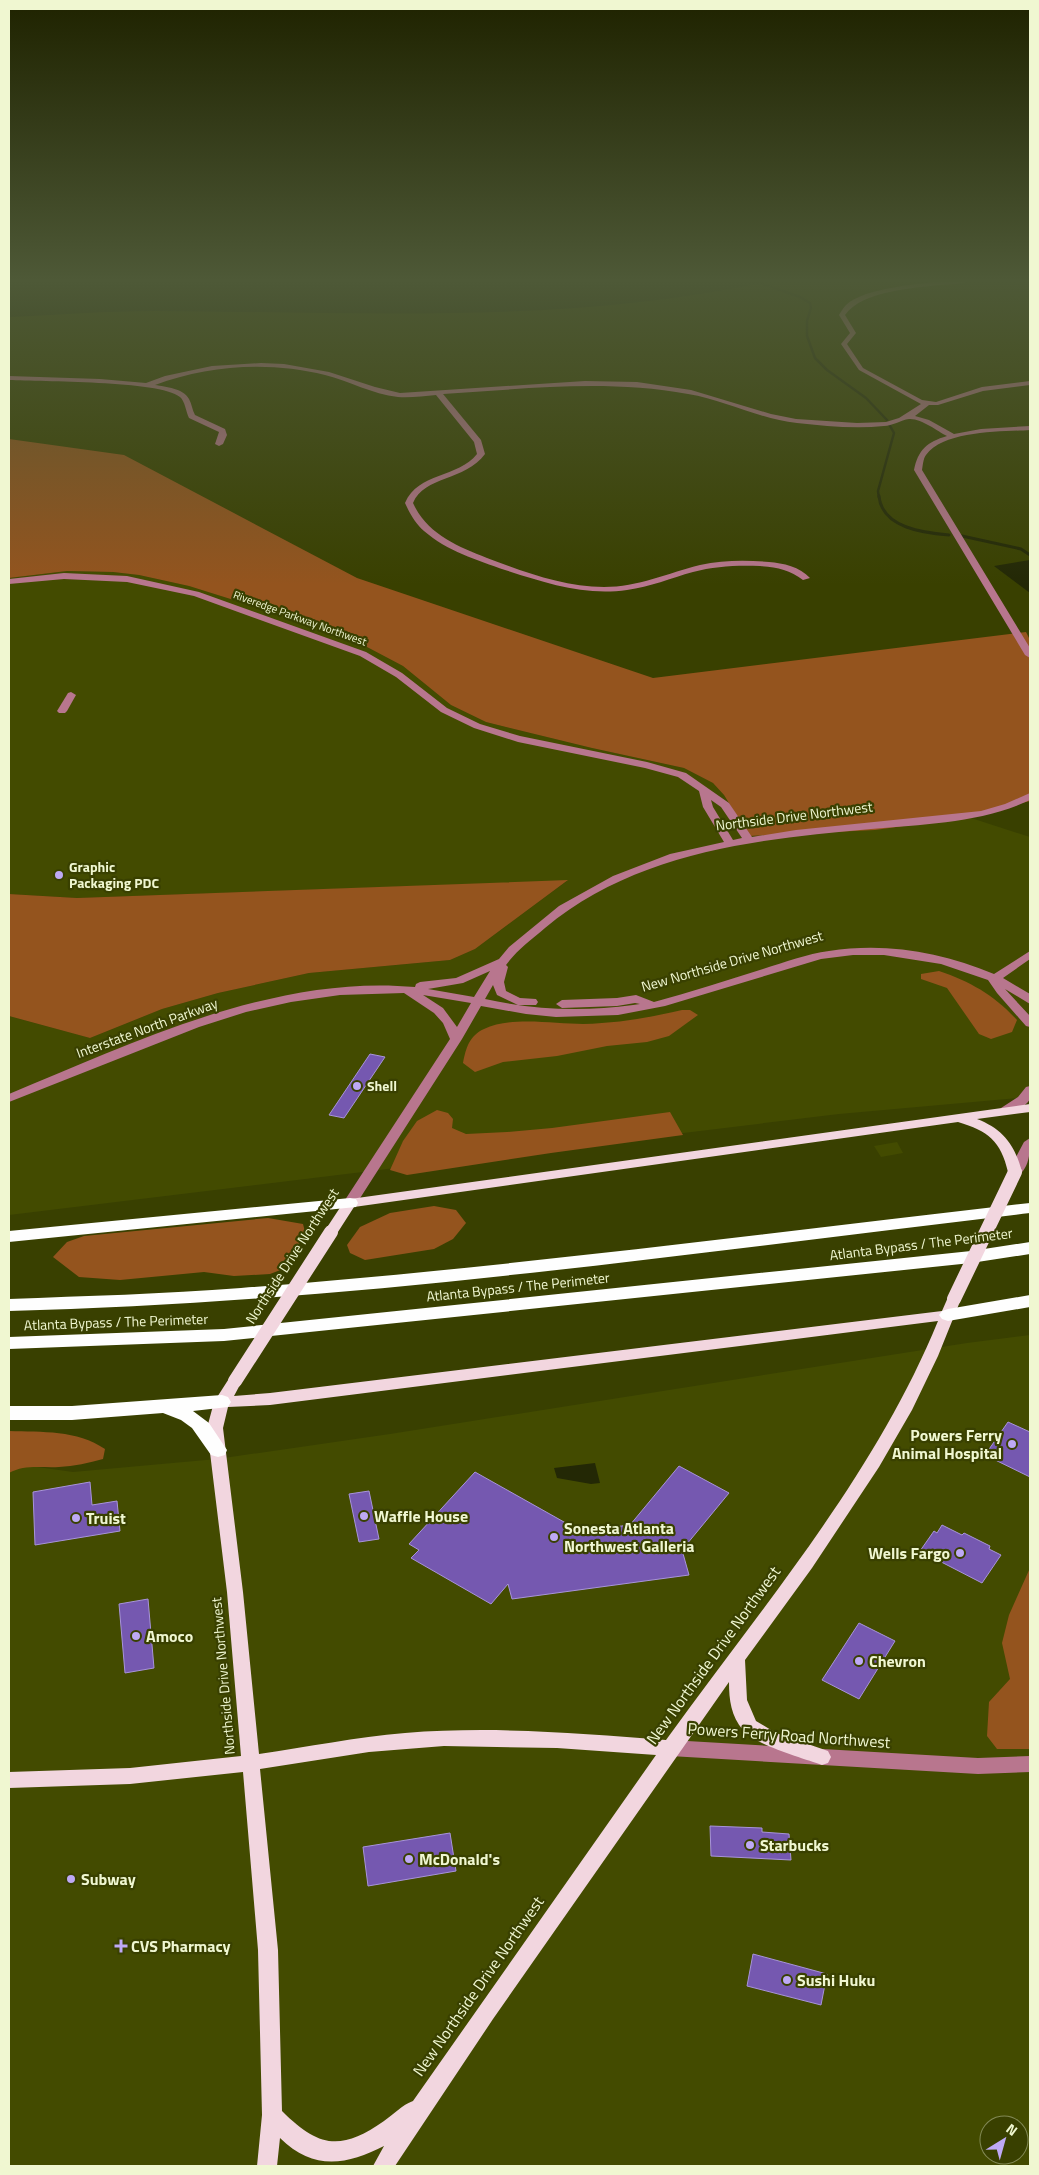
<svg xmlns="http://www.w3.org/2000/svg" width="1039" height="2175" font-family="'Titillium Web',sans-serif">
<style>
.built{fill:#434b00;fill-rule:evenodd}
.forest{fill:#94541e}
.water{fill:#232805}
.lines{fill:none;stroke-linecap:round;stroke-linejoin:round}
.stream-far1{stroke:#232805;stroke-width:2.5}
.stream{stroke:#232805;stroke-width:3}
.building{fill:#7558b0;stroke:#a894da}
.minor{fill:#b8768e;fill-rule:evenodd}
.major{fill:#f2d6df;fill-rule:evenodd}
.highway{fill:#fefefe;fill-rule:evenodd}
.major-bridge{stroke:#f2d6df;stroke-width:14}
.poi-dot{fill:#bea9f5;stroke:#394000;stroke-width:2}
.labels{text-anchor:middle;stroke-width:4.5;stroke-linejoin:round;paint-order:stroke}
.far-street-label{font-size:11px;fill:#f0f7d1;stroke:#394000}
.street-label{font-size:14px;fill:#f0f7d1;stroke:#394000}
.poi-label{font-size:14px;font-weight:bold;fill:#f0f7d1;stroke:#394000;text-anchor:start}
.near-poi-label{font-size:16px;font-weight:bold;fill:#f0f7d1;stroke:#394000;text-anchor:start}
.near-street-label{font-size:16px;fill:#f0f7d1;stroke:#394000}
</style>
<rect width="100%" height="100%" fill="#394000"/>
<!-- built -->
<g class="built">
<path d="M67,571L113,572L139,575L189,586L323,628L367,647L403,666L451,705L486,722L592,748L684,768L713,783L724,795L749,836L968,817L1030,837V1097L839,1114L9,1215V1016L90,1038L162,1009L218,993L309,973L450,960L475,949L567,881L77,898L9,894V578Z"/>
<path d="M897,1142L903,1153L881,1157L874,1146Z"/>
<path d="M1030,1335V2166H9V1463L73,1472L217,1459L390,1434L967,1343ZM989,2125H1019V2155H989Z"/>
</g>
<!-- forest -->
<g class="forest">
<path d="M9,439L124,455L357,578L653,678L1026,632L1030,640V801L968,817L875,830L749,836L724,795L713,783L684,768L592,748L486,722L451,705L403,666L367,647L323,628L189,586L139,575L113,572L67,571L9,578Z"/>
<path d="M568,880L475,949L450,960L309,973L218,993L162,1009L90,1038L9,1016V894L77,898Z"/>
<path d="M939,971C971,982 994,995 1017,1020L1012,1032L991,1039L979,1034L947,988L921,979V974Z"/>
<path d="M682,1010H690L698,1015L669,1036L647,1042L607,1046L557,1056L503,1062L475,1072L463,1063C466,1048 469,1036 484,1029C511,1016 554,1024 583,1024C619,1023 648,1018 682,1010Z"/>
<path d="M437,1110L448,1113L453,1119L452,1128L466,1134L507,1132L552,1128L670,1112L683,1135L551,1153L407,1175L390,1170L403,1141L417,1121Z"/>
<path d="M434,1206L456,1210L466,1223L453,1239L434,1249L365,1260L350,1253L347,1245L360,1227L390,1213Z"/>
<path d="M268,1218L303,1224L305,1232L296,1250L283,1269L270,1274L234,1276L204,1272L120,1280L79,1277L53,1257L67,1242L84,1236Z"/>
<path d="M9,1431C42,1432 77,1430 105,1449L103,1459C89,1463 74,1466 59,1467C41,1468 25,1464 9,1473Z"/>
<path d="M1030,1568V1749H997L987,1736L989,1702L1010,1679L1002,1643L1009,1615Z"/>
</g>
<!-- water -->
<g class="water">
<path d="M9,281H771C565,325 363,312 155,311C106,311 57,315 9,317Z"/>
<path d="M1030,560V593L994,566Z"/>
<path d="M595,1463L600,1483L591,1484L557,1478L554,1468Z"/>
</g>
<g class="lines">
<!-- stream-far1 -->
<g class="stream-far1">
<path d="M754,281L800,297L810,303L811,308L807,321V336L815,358L827,370L866,398L887,420"/>
<path d="M879,498L878,491L894,433L889,424"/>
</g>
<!-- stream -->
<g class="stream">
<path d="M879,496C882,528 924,533 949,535"/>
<path d="M962,536L1021,549L1030,555"/>
</g>
</g>
<!-- building -->
<g class="building">
<path d="M370,1054L385,1057L344,1118L329,1115Z"/>
<path d="M1008,1422L1030,1432V1477L985,1455Z"/>
<path d="M679,1466L729,1493L682,1550L689,1575L512,1599L508,1584L491,1604L411,1558L419,1550L409,1544L475,1472L580,1531L630,1525Z"/>
<path d="M90,1482L92,1505L117,1501L120,1531L35,1545L33,1492Z"/>
<path d="M369,1491L379,1539L359,1542L349,1494Z"/>
<path d="M942,1525L962,1535L964,1533L990,1546L989,1549L1001,1555L982,1583L920,1551L934,1531L937,1533Z"/>
<path d="M148,1599L154,1668L125,1673L119,1604Z"/>
<path d="M859,1623L895,1641L859,1699L822,1680Z"/>
<path d="M710,1826L762,1828V1832L789,1834L791,1860L711,1856Z"/>
<path d="M450,1833L456,1871L368,1886L363,1847Z"/>
<path d="M753,1954L827,1974L821,2005L747,1986Z"/>
</g>
<g class="lines">
<!-- minor -->
<g class="minor">
<path d="M948,281H967C960,285 949,284 940,285C913,288 862,291 845,315L856,333L847,344L863,368L922,400L936,402L982,387L1030,381V385L983,391L938,405H929L915,416L929,420L954,434L981,429L1030,426V430C1001,432 945,430 926,455C923,459 923,465 922,470L1030,648V658L1025,655L914,470C918,450 927,442 947,436C937,431 921,418 909,419C901,420 892,426 884,426C855,429 825,426 797,423C759,419 725,400 688,394C606,379 525,389 443,394L481,440L485,454C465,481 424,476 413,503C427,534 457,546 487,558C524,572 564,587 604,587C638,587 668,573 700,565C723,560 746,560 769,562C783,563 800,567 810,578L803,580C790,570 777,567 760,566C738,565 715,566 693,572C671,578 650,587 627,590C584,596 546,583 505,570C477,560 447,551 424,531C415,523 410,514 405,503C418,472 458,478 477,454L474,442L436,395C424,396 410,398 398,397C372,394 349,381 325,375C270,361 208,365 155,385C166,387 183,388 189,399C192,404 192,410 195,415L225,429L227,435L223,444L219,446L215,444L219,432L189,418C186,412 185,401 180,397C159,380 41,382 9,380V376L100,379L146,383L165,376L212,366L261,363L284,364L329,372L375,387L400,393L585,381L637,382L691,390L771,414L796,419L857,423L886,422L899,418L921,404L859,370L841,344L850,333L839,315C841,312 843,308 846,305C863,288 923,283 948,281Z"/>
<path d="M64,573L127,576L199,592L366,652L402,673L447,708L480,724L520,736L647,762L686,773L729,803L752,837L796,830L981,811L1005,804L1030,793V800C981,823 925,824 871,829C757,839 636,852 545,928C531,940 517,950 506,965L508,967L504,982L506,991L520,998L536,999L538,1002L536,1005H518L497,995L493,985L485,999C534,1010 583,1012 633,1005L640,1004L635,1003L617,1006L562,1008L556,1004L562,1000L617,998L636,995L654,1002C691,992 727,980 763,969C785,962 807,954 829,951C885,942 942,952 994,974L1030,951V959L1003,978L1030,994V1004L1005,989L1030,1016V1027L1026,1026L997,993L988,980L941,964L884,955H853L821,959L665,1006L618,1015L556,1017L526,1014L481,1006L462,1039L355,1206H345L343,1203L450,1039L443,1023L434,1013L404,993L340,995L291,1002L246,1012L199,1027L9,1102V1094C134,1042 276,974 415,987L416,984L420,982L456,978L499,959L509,947L559,906L613,876L670,854L724,842L703,807L699,791L678,777L645,768L518,742L474,728L441,712L396,677L360,656L194,596L127,582L64,579L9,584V579ZM711,800L721,807L742,838L733,840L713,807ZM490,971L474,997L428,989L463,983ZM423,995L471,1003L457,1027L443,1008Z"/>
<path d="M71,692L76,695L67,711L65,713H59L57,711L68,693Z"/>
<path d="M1030,1086C1030,1090 1031,1095 1030,1099C1026,1107 1009,1116 1001,1114L999,1111L1001,1108L1018,1097L1026,1087Z"/>
<path d="M1030,1138C1031,1149 1029,1173 1015,1176L1010,1175L1008,1172L1024,1142Z"/>
<path d="M670,1740L978,1758L1030,1756V1772L978,1774L670,1756L664,1753L661,1748L664,1743Z"/>
</g>
<!-- major -->
<g class="major">
<path d="M1030,1104V1112L977,1119C1003,1129 1015,1145 1022,1172L1015,1176L1008,1172C1001,1141 988,1131 958,1122L354,1207L336,1235H326L324,1232L345,1200L350,1199Z"/>
<path d="M954,1294L959,1295L961,1299L938,1356L912,1410L879,1467L812,1568L745,1660L747,1700L756,1721L776,1733L828,1751L831,1757L828,1763L822,1765C803,1758 755,1745 743,1730C731,1716 729,1700 729,1682L493,2019L395,2166H373L384,2146C347,2165 313,2171 280,2138L277,2166H257L262,2115L258,1950L243,1772L130,1784L9,1788V1772L130,1768L241,1756L227,1592L207,1428L214,1402L230,1377L235,1376L240,1377L242,1381L234,1396L270,1393L942,1311L949,1295ZM938,1321C874,1477 763,1605 666,1740C580,1733 492,1726 405,1733C356,1737 308,1747 259,1754L243,1592L223,1428L228,1407L270,1405ZM444,1746L557,1748L656,1755L413,2101C402,2105 394,2114 384,2121C341,2151 319,2148 282,2111L278,1950L260,1769L369,1752Z"/>
</g>
<!-- highway -->
<g class="highway">
<path d="M350,1198L356,1199L358,1203L356,1207L9,1242V1231Z"/>
<path d="M1030,1203V1213C691,1253 351,1303 9,1311V1299C86,1296 164,1294 241,1288C505,1268 767,1233 1030,1203Z"/>
<path d="M1030,1242V1254L971,1263L224,1341L9,1349V1337L224,1329L971,1251Z"/>
<path d="M1030,1295V1307L948,1321L942,1319L939,1315L942,1311L948,1309Z"/>
<path d="M222,1395L228,1397L231,1402L228,1407L193,1411L209,1423L227,1450L225,1455L218,1457L211,1455L192,1428L181,1420L163,1413L72,1420H9V1406H72Z"/>
</g>
<!-- major-bridge -->
<g class="major-bridge">
<path d="M954,1299L1015,1172"/>
<path d="M235,1381L331,1232"/>
</g>
</g>
<!-- sky -->
<linearGradient id="sky" x2="0" y2="1"><stop stop-color="#1f2300"/><stop offset="0.48" stop-color="#4e5937"/><stop offset="1" stop-color="#4e5937" stop-opacity="0"/></linearGradient>
<rect width="1039" height="585" fill="url(#sky)"/>
<!-- markers -->
<g class="poi-dot">
<circle cx="59" cy="875" r="5"/>
<circle cx="357" cy="1086" r="5"/>
<circle cx="1012" cy="1444" r="5"/>
<circle cx="364" cy="1516" r="5"/>
<circle cx="76" cy="1518" r="5"/>
<circle cx="554" cy="1537" r="5"/>
<circle cx="960" cy="1553" r="5"/>
<circle cx="136" cy="1636" r="5"/>
<circle cx="859" cy="1661" r="5"/>
<circle cx="750" cy="1845" r="5"/>
<circle cx="409" cy="1859" r="5"/>
<circle cx="71" cy="1879" r="5"/>
<path d="M118.5 1938.5h5v5h5v5h-5v5h-5v-5h-5v-5h5z"/>
<circle cx="787" cy="1980" r="5"/>
</g>
<g class="labels">
<!-- far-street labels -->
<g class="far-street-label">
<text transform="translate(300 618) rotate(20)" y="4">Riveredge Parkway Northwest</text>
</g>
<!-- street labels -->
<g class="street-label">
<text transform="translate(794 816) rotate(-7)" y="5">Northside Drive Northwest</text>
<text transform="translate(732 961) rotate(-16)" y="5">New Northside Drive Northwest</text>
<text transform="translate(147 1028) rotate(-20)" y="5">Interstate North Parkway</text>
<text transform="translate(921 1244) rotate(-7)" y="5">Atlanta Bypass / The Perimeter</text>
<text transform="translate(292 1256) rotate(-57)" y="5">Northside Drive Northwest</text>
<text transform="translate(518 1287) rotate(-6)" y="5">Atlanta Bypass / The Perimeter</text>
<text transform="translate(116 1322) rotate(-2)" y="5">Atlanta Bypass / The Perimeter</text>
<text transform="translate(223 1676) rotate(-95)" y="5">Northside Drive Northwest</text>
</g>
<!-- poi labels -->
<g class="poi-label">
<text x="69" y="872">Graphic<tspan x="69" dy="16">Packaging PDC</tspan></text>
<text x="367" y="1091">Shell</text>
</g>
<!-- near-poi labels -->
<g class="near-poi-label">
<text x="1002" y="1441" text-anchor="end">Powers Ferry<tspan x="1002" dy="18">Animal Hospital</tspan></text>
<text x="374" y="1522">Waffle House</text>
<text x="86" y="1524">Truist</text>
<text x="564" y="1534">Sonesta Atlanta<tspan x="564" dy="18">Northwest Galleria</tspan></text>
<text x="950" y="1559" text-anchor="end">Wells Fargo</text>
<text x="146" y="1642">Amoco</text>
<text x="869" y="1667">Chevron</text>
<text x="760" y="1851">Starbucks</text>
<text x="419" y="1865">McDonald's</text>
<text x="81" y="1885">Subway</text>
<text x="131" y="1952">CVS Pharmacy</text>
<text x="797" y="1986">Sushi Huku</text>
</g>
<!-- near-street labels -->
<g class="near-street-label">
<text transform="translate(713 1655) rotate(-54)" y="6">New Northside Drive Northwest</text>
<text transform="translate(789 1735) rotate(4)" y="6">Powers Ferry Road Northwest</text>
<text transform="translate(478 1986) rotate(-55)" y="6">New Northside Drive Northwest</text>
</g>
</g>
<!-- border -->
<rect width="1039" height="2175" fill="none" stroke="#f0f7d1" stroke-width="20"/>
<!-- north arrow -->
<g transform="translate(1004 2140) rotate(37)"><circle r="24" fill="#394000" stroke="#828954"/>
<path d="M0-4L9 19L0 12L-9 19Z" fill="#bea9f5"/>
<text y="-8" font-size="14" font-weight="bold" text-anchor="middle" fill="#f0f7d1">N</text>
</g>
</svg>
